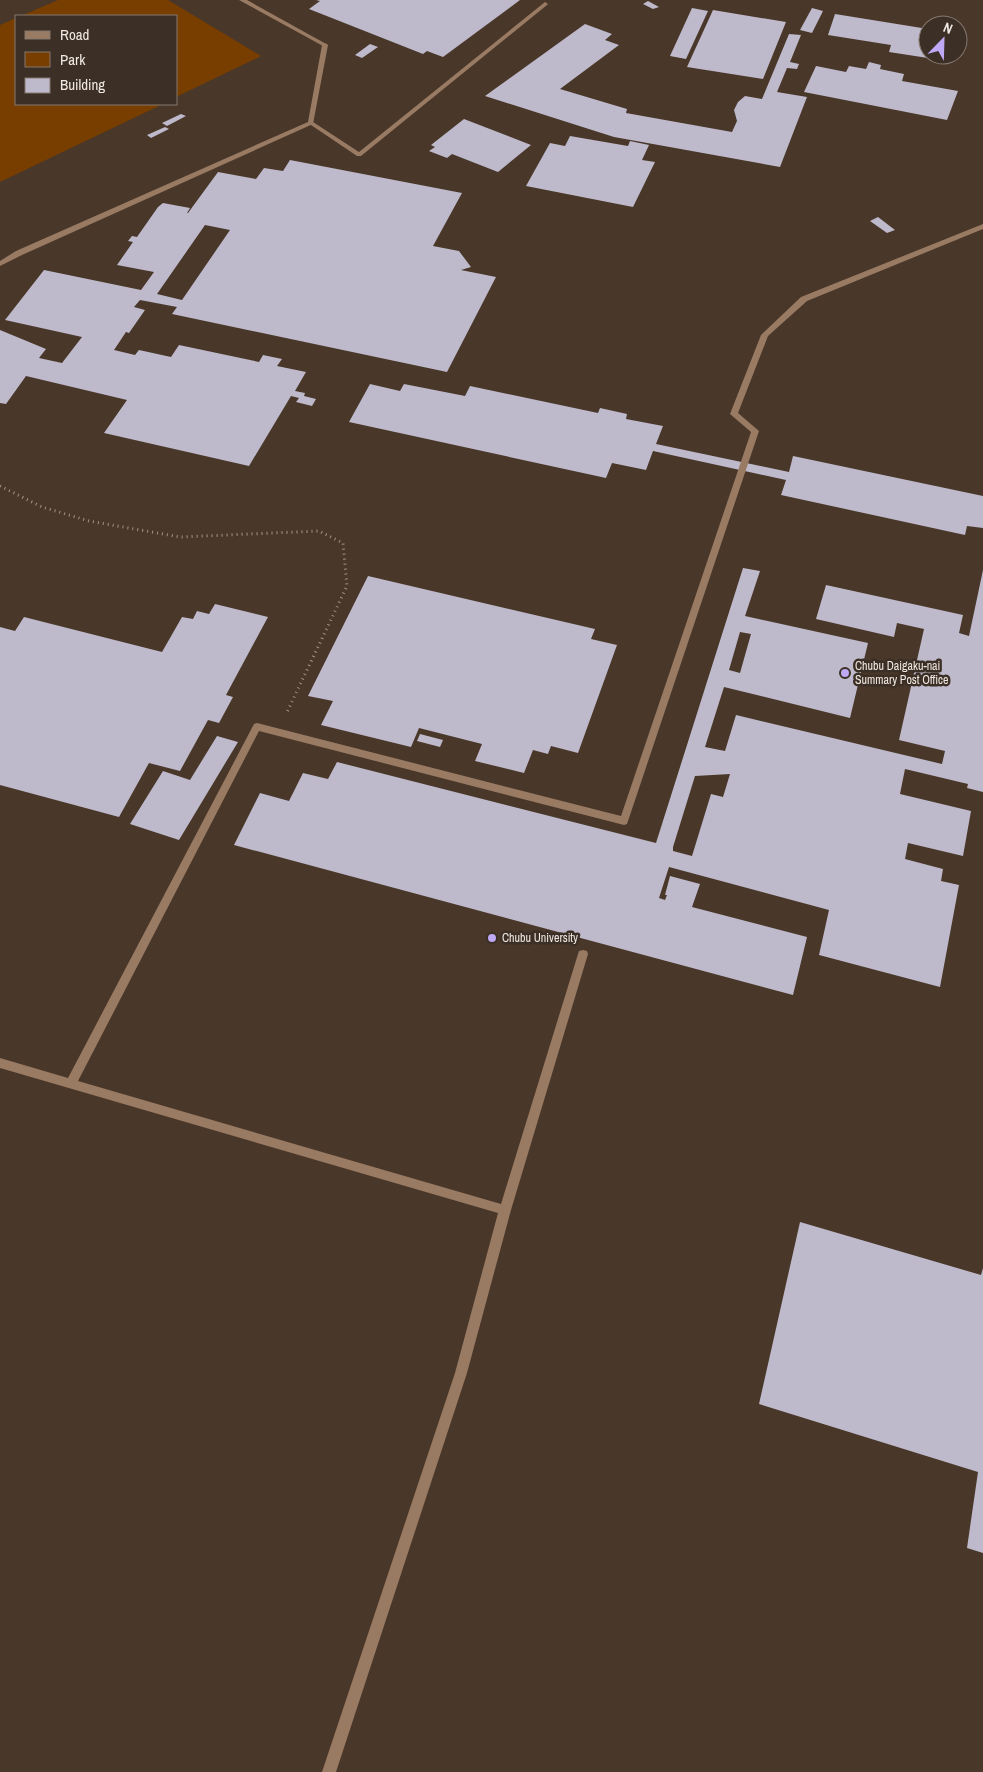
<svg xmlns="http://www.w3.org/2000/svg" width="983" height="1772" font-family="'Archivo Narrow',sans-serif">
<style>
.built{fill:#493729;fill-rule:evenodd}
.green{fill:#773e00}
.building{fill:#bebacb;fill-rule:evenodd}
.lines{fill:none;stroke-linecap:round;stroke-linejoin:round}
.path{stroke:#9e948c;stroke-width:3;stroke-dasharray:1 4;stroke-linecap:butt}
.service{fill:#997a63;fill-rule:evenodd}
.minor{fill:#997a63;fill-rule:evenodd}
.poi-dot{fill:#bfa8f4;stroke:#3c2f25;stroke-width:2}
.labels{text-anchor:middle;stroke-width:5;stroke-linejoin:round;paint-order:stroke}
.poi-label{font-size:12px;fill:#f0e8e2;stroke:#3c2f25;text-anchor:start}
</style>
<rect width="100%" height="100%" fill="#3c2f25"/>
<!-- built -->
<path class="built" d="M0,0H983V1772H0ZM16,16H176V104H16ZM928,25H958V55H928Z"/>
<!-- green -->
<g class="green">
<path d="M58,0H168L261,56L176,97V16H21Z"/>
<path d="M16,18V104H163L0,182V25Z"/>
</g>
<!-- building -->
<g class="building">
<path d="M316,0H520L443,57L427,51L423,54L309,9L320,1Z"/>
<path d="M648,1L659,7L653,9L643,4Z"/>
<path d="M692,8L708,11L686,59L670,56Z"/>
<path d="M812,8L823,11L812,33L800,30Z"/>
<path d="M713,10L786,22L763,79L687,67Z"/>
<path d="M835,14L928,29V55H942L941,60L889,52L891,45L828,35Z"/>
<path d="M585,24L612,34L605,40L619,45L560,89L627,109L626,113L732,132L737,121L734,110L738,102L745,96L762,99L789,34L801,35L790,62L799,64L797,69L787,68L777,92L807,97L780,167L614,137L485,96Z"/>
<path d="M958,33L965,34L961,54L958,53Z"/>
<path d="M370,44L378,47L362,58L355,55Z"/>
<path d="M869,62L881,65L880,69L904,74L902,81L958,91L947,120L804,92L816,66L846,72L849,66L866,69Z"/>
<path d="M181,114L186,116L167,126L162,123Z"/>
<path d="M464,119L531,145L498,172L452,154L447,158L429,151L435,147L431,145Z"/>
<path d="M165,127L169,129L151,138L147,135Z"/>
<path d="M570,136L628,146L630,141L649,145L642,160L655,162L633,207L526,186L550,143L565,146Z"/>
<path d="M290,160L462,193L433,246L459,251L471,267L461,270L496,277L447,372L172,314L177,307L140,300L134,307L145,310L129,333L126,332L114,350L135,355L139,350L171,357L179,345L259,362L263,355L282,359L277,366L306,372L295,391L305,393L304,396L316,399L312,406L296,402L299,398L291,396L249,466L104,433L127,400L26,376L6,404L0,403V330L46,349L39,358L62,363L82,337L5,320L44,270L141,290L154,272L117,265L133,242L128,241L132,236L137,237L158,207L163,203L190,208L187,213H188L218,172L256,179L264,168L283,171ZM205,225L230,230L182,300L157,294Z"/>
<path d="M878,217L895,230L887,233L870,221Z"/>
<path d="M370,384L400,391L404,384L465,396L470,386L598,413L600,408L627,414L626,419L663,426L656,444L789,472L793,456L983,496V528L967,526L965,535L781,495L786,480L653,451L646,470L612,463L606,478L349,422Z"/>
<path d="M743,568L760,571L745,616L868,643L850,718L724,687L705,747L725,751L736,715L942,764L945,751L899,740L924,629L897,623L894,637L816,619L826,585L963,615L959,633L969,636L983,570V792L967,788L968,784L905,769L900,794L971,811L963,856L908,843L905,859L943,869L941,881L959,885L940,987L819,955L829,910L669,867L659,898L665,900L667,895H665L670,876L700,884L692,907L807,937L793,995L234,845L260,793L289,801L303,773L328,779L337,762L656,843ZM740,632L751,634L740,673L729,670ZM730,774L723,797L711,794L692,856L673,851V847L695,776Z"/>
<path d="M368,576L595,629L591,639L617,645L578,753L551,746L548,754L533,750L524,773L475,761L482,744L419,728L411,747L321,725L333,701L308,696Z"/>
<path d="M215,604L268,617L226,695L233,697L219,723L208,720L180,771L149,763L119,817L0,785V627L15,631L24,617L162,652L182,617L193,619L197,611L209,614Z"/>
<path d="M420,734L443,740L440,747L417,741Z"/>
<path d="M217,736L238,742L179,840L130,824L163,771L190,780Z"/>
<path d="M800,1222L981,1275L983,1268V1553L967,1548L978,1472L759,1404Z"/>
</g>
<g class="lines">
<!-- path -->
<path class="path" d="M0,486L42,507L89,521L180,537L319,531L343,543L347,586L287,712"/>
<!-- service -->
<g class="service">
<path d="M239,0H247L328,45L323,46Z"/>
<path d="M545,2L548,4L547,5L361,156H357L308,123L313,122L359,152Z"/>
<path d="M983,224V229L807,301L768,336L738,413L759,431L627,824L624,825L259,731L78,1081L501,1204L578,954L579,951L583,950L587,951L588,954L511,1210L467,1373L336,1772H322L455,1373L498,1213L0,1068V1058L68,1078L254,724L257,723L621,816L751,432L730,414L761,335L801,297Z"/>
</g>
<!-- minor -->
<path class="minor" d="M325,43L328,45L313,124L22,255L0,266V261L16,251L308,122L322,45Z"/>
</g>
<!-- markers -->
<g class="poi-dot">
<circle cx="845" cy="673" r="5"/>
<circle cx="492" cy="938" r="5"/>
</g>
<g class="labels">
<!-- poi labels -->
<g class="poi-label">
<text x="855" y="670">Chubu Daigaku-nai<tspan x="855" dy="14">Summary Post Office</tspan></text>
<text x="502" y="942">Chubu University</text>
</g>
</g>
<!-- legend -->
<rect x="15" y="15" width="162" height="90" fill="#3c2f25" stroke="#847971"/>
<rect x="25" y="31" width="25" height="8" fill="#997a63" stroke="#847971"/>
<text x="60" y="40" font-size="15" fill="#f0e8e2">Road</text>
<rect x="25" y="52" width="25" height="15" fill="#773e00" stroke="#847971"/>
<text x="60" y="65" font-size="15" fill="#f0e8e2">Park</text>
<rect x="25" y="78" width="25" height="15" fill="#bebacb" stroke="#847971"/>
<text x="60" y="90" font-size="15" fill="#f0e8e2">Building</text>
<!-- north arrow -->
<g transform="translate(943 40) rotate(23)"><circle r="24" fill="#3c2f25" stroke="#847971"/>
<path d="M0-4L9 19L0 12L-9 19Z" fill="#bfa8f4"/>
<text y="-8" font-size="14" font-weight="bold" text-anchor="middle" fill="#f0e8e2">N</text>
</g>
</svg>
